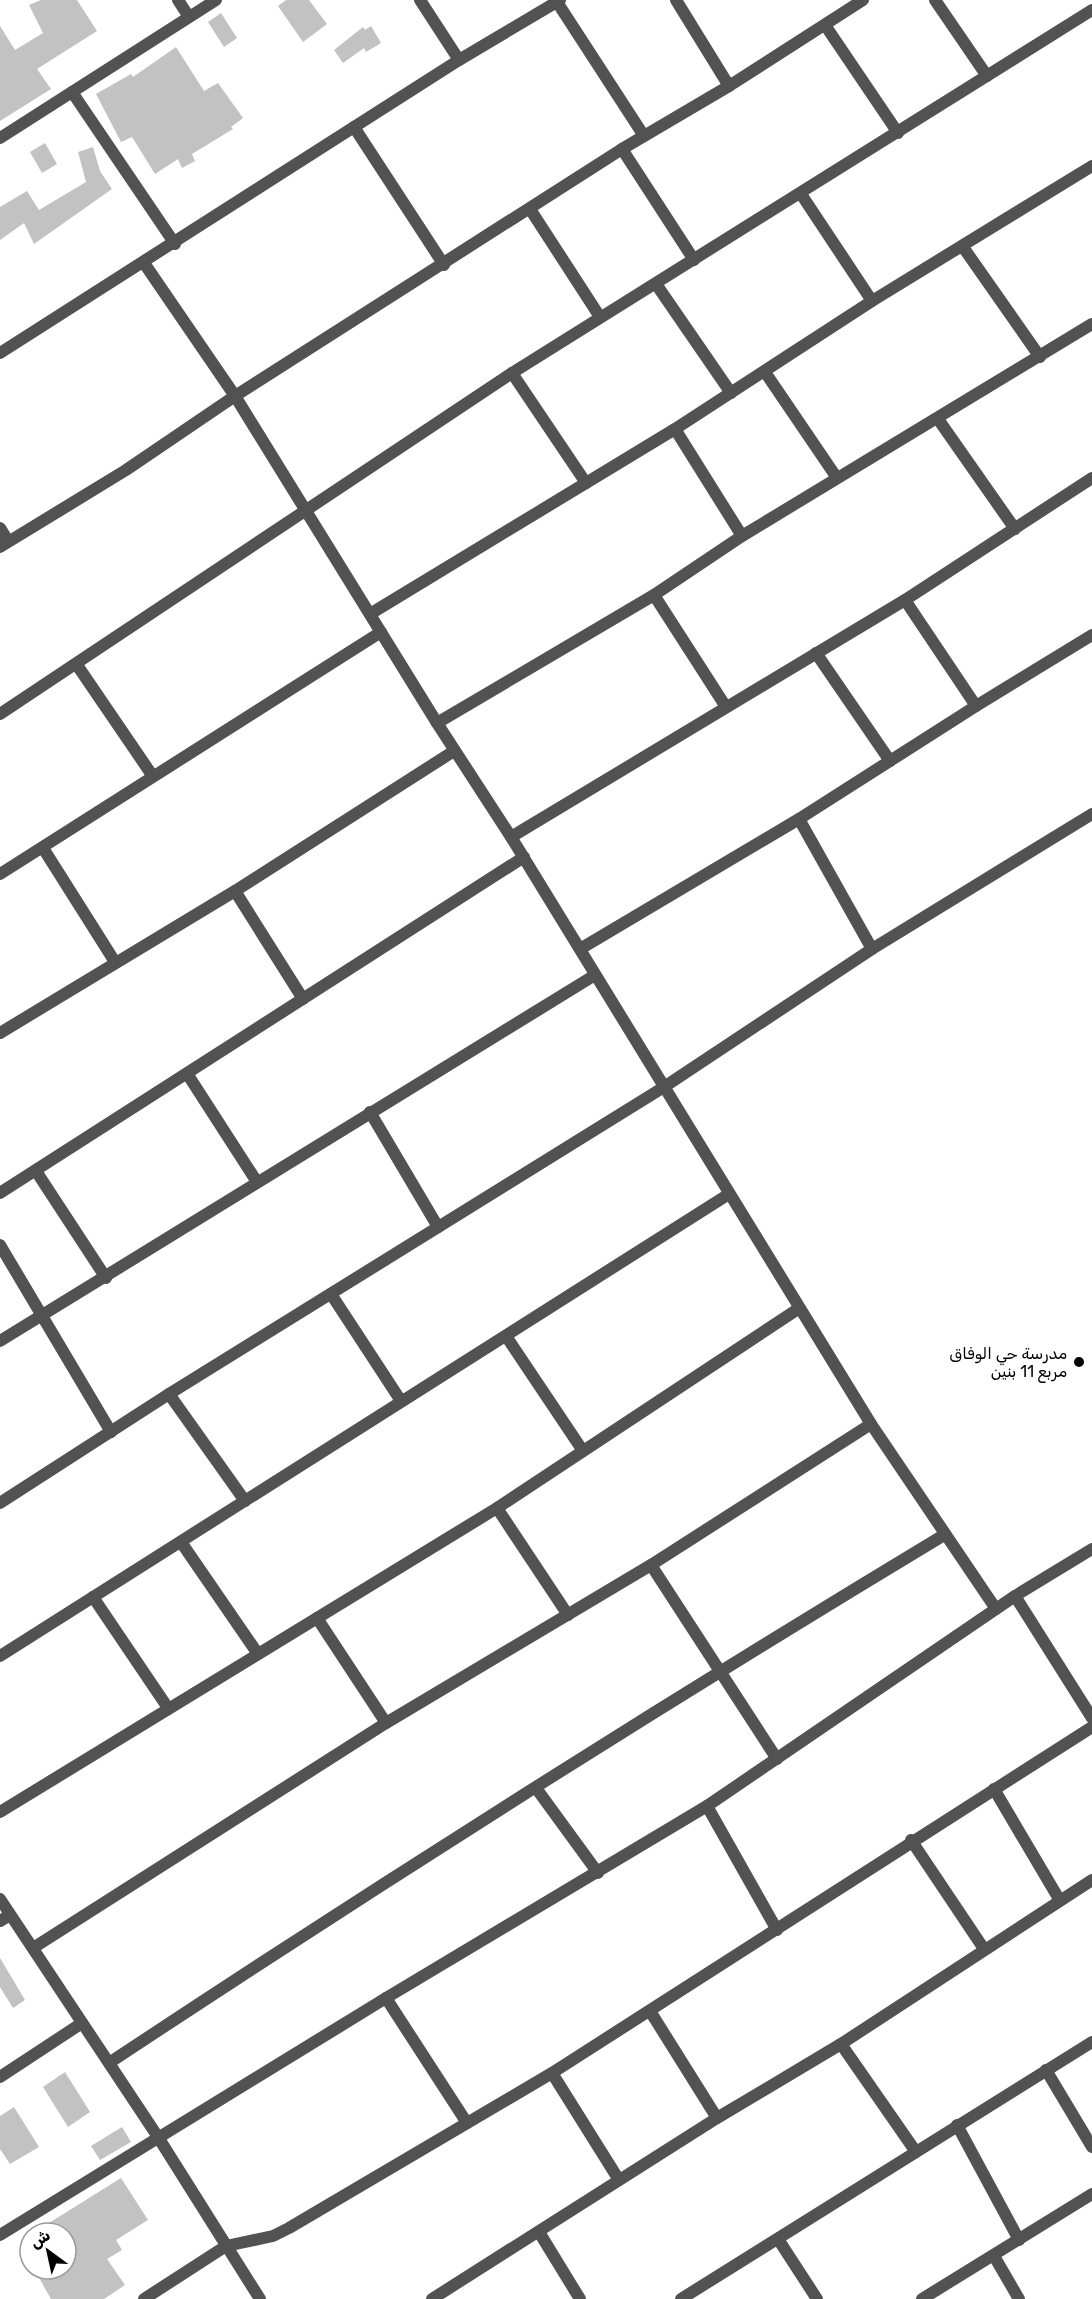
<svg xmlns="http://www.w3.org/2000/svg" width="1092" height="2299" font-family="Rubik,Vazirmatn,sans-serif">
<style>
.building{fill:#c2c2c2}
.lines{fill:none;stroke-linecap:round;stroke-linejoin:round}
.minor{stroke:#525252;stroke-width:12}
.tertiary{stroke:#525252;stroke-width:12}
.poi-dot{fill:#000;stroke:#fff;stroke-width:2}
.labels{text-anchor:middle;stroke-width:4.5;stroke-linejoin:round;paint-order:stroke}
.poi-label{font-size:16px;fill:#000;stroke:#fff;text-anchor:end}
</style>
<rect width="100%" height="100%" fill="#fff"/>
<!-- building -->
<g class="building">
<path d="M41,0H77L97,31L37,69L51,89L0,121V26L15,50L43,33L29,5Z"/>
<path d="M286,0H309L327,24L303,42L278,6Z"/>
<path d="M221,13L237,38L224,47L208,22Z"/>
<path d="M371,26L381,43L366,52L364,48L343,63L334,50L363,27L365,30Z"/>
<path d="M176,47L204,91L218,83L243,118L231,127L233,129L192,154L195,161L182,168L178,159L155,174L132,137L121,142L96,94L131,74L133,77Z"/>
<path d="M45,143L57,164L42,173L30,152Z"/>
<path d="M93,147L100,171L112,189L34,244L24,223L0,240V207L27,191L39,210L86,182L78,152Z"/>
<path d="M0,1958L25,2000L13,2008L0,1987Z"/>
<path d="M65,2072L90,2112L68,2127L43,2087Z"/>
<path d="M14,2107L39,2147L10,2164L0,2149V2116Z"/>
<path d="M122,2127L131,2142L100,2160L91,2146Z"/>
<path d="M121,2178L148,2220L116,2240L122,2250L107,2259L125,2285L104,2299H51L34,2269H66V2233H33Z"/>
</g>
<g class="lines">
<!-- minor -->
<g class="minor">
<path d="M178,0L189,17"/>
<path d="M420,0L459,60"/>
<path d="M676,0L729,86"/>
<path d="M935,0L987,76"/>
<path d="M557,2L644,136"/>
<path d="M825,25L898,133"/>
<path d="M72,92L175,244"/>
<path d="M354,127L444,265"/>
<path d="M0,138L216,0"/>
<path d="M622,149L694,260"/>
<path d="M801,194L872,301"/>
<path d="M530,209L600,317"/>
<path d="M963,247L1040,357"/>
<path d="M144,263L235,396L437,723L511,837L871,1424L996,1609"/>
<path d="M656,284L731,393"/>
<path d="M765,372L837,478"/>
<path d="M512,373L586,483"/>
<path d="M938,419L1015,529"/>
<path d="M675,429L742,536"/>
<path d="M0,528L8,541"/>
<path d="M0,547L126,470L235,396L622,149L729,86L863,0"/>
<path d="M654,595L726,707"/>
<path d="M905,600L976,706"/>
<path d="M370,614L675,429L872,301L1092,166"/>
<path d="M816,653L890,761"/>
<path d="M77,665L152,775"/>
<path d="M0,714L512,373L1092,10"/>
<path d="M437,723L654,595L742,536L1092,324"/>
<path d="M799,819L872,949"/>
<path d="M511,837L905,600L1092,478"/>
<path d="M43,848L115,962"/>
<path d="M0,874L381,632"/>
<path d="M235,891L303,999"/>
<path d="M580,949L799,819L976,706L1092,635"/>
<path d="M0,1033L235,891L454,751"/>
<path d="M188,1075L257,1182"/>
<path d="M370,1112L438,1227"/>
<path d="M36,1171L106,1278"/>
<path d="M0,1193L524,857"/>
<path d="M0,1245L111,1432"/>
<path d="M331,1294L401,1401"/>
<path d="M506,1336L583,1451"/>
<path d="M0,1341L595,975"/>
<path d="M169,1394L245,1501"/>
<path d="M0,1503L169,1394L664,1087L872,949L1092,814"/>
<path d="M497,1508L568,1615"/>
<path d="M181,1542L258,1654"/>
<path d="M651,1565L777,1759"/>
<path d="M1015,1596L1092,1718"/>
<path d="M93,1597L168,1708"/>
<path d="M317,1618L386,1723"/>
<path d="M0,1656L729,1194"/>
<path d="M536,1788L598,1873"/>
<path d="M994,1789L1059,1899"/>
<path d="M707,1806L777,1930"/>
<path d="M0,1812L497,1508L798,1309"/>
<path d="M911,1840L984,1949"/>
<path d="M0,1921L10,1915"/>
<path d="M33,1948L386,1723L651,1565L871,1424"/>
<path d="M386,1998L467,2123"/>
<path d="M650,2011L717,2118"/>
<path d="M841,2044L916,2152"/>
<path d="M109,2063C384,1881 662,1705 944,1535"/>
<path d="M1046,2070L1092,2147"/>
<path d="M552,2073L619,2180"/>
<path d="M0,2077L82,2023"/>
<path d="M957,2125L1019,2240"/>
<path d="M539,2232L580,2299"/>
<path d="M0,2235L386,1998L707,1806L1015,1596L1092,1549"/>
<path d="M778,2239L817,2299"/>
<path d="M994,2256L1019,2299"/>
<path d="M144,2299L226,2246L273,2236L289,2228L552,2073L1092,1727"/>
<path d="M432,2299L717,2118L841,2044L1092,1880"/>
<path d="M681,2299L1092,2042"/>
<path d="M922,2299L1092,2194"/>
</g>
<!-- tertiary -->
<g class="tertiary">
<path d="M0,353L459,60L560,0"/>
<path d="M0,1899L158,2137L260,2299"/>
</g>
</g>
<!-- markers -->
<circle class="poi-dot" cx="1079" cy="1362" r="6"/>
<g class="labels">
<!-- poi labels -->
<g class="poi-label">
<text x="1067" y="1359">مدرسة حي الوفاق<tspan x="1067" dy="18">مربع 11 بنين</tspan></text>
</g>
</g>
<!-- north arrow -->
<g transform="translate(48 2251) rotate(327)"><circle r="28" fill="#ffffff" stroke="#999999" stroke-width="1.5"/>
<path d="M0-4.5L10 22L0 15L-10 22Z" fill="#000000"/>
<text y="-9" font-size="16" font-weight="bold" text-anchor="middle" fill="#000000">ش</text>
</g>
</svg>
